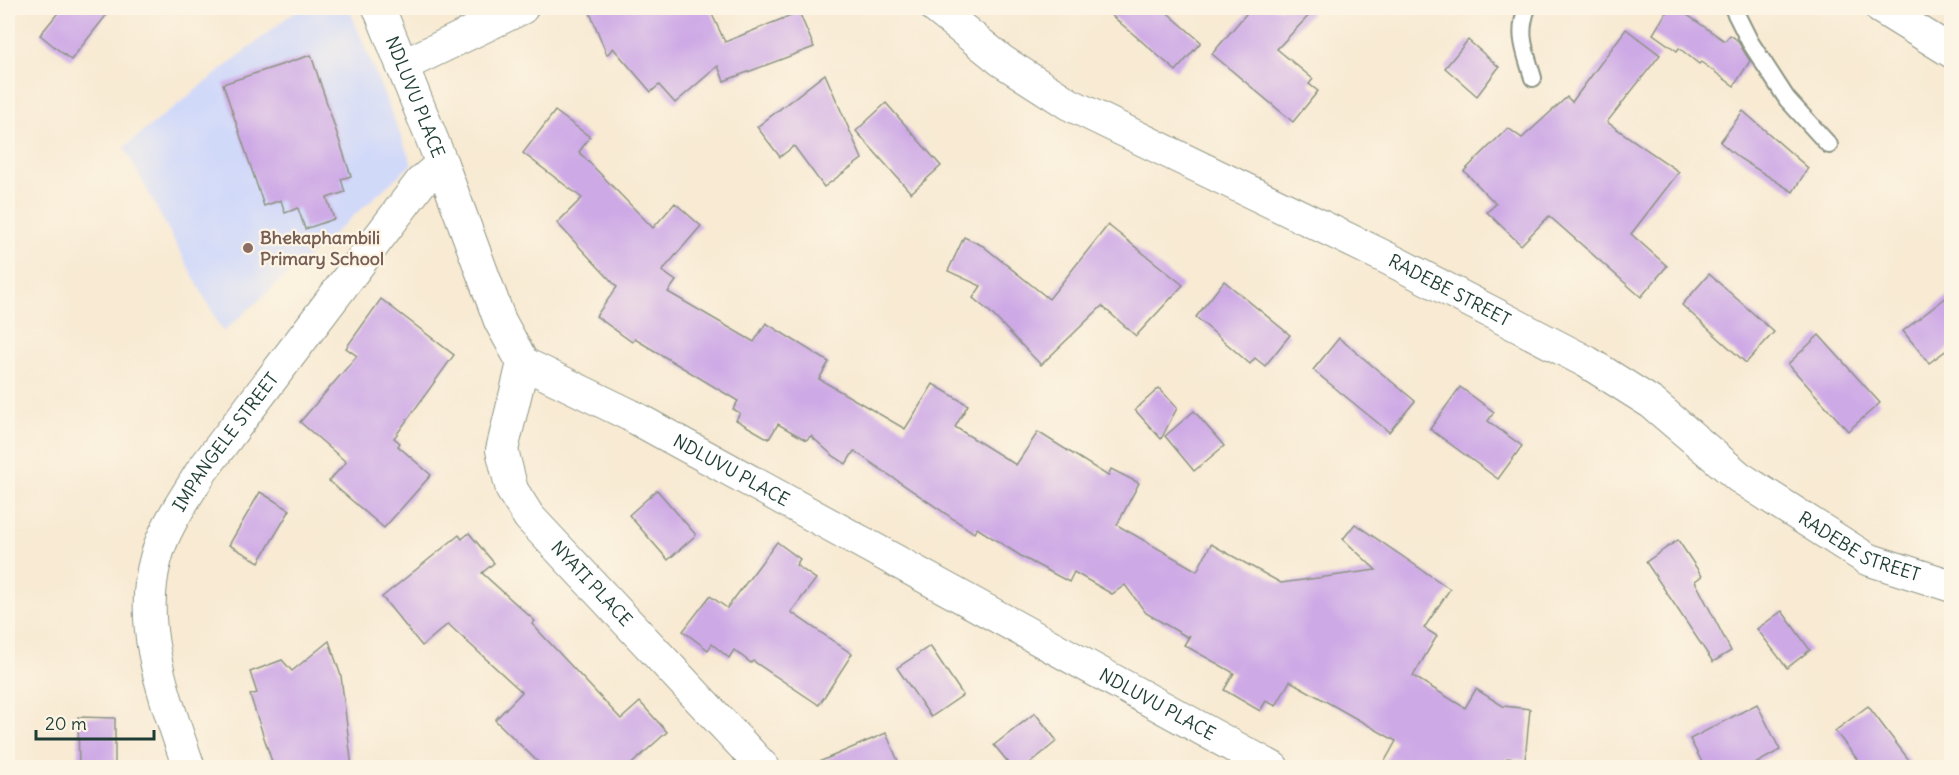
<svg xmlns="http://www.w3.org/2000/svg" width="1959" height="775" font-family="Delius,sans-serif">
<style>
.built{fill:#d1d9f9}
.building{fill:#cda9e6}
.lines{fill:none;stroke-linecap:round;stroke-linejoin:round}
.lane-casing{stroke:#8c9484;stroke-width:20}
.street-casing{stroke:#8c9484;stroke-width:34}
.lane{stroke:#fff;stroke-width:16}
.street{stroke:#fff;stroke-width:32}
.education-dot{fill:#8d6e63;stroke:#fcf5e5;stroke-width:2}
.labels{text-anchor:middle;stroke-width:4.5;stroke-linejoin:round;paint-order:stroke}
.street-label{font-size:18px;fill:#1f3d34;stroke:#fcf5e5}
.education-label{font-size:18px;font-weight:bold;fill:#785e54;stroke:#fcf5e5;text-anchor:start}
</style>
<rect width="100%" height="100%" fill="#fcf5e5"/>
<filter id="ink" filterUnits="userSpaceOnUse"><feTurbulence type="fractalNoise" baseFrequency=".0167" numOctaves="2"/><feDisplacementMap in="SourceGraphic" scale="12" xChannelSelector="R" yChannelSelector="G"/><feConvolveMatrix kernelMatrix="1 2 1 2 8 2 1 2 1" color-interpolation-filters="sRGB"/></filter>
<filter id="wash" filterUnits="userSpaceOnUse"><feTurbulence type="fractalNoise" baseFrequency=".008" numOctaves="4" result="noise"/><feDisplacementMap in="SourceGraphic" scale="24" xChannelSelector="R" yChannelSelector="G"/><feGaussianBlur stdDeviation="1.35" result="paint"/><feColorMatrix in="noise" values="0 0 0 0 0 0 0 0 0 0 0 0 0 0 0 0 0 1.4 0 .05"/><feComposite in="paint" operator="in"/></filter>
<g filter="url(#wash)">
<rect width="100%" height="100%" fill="#f8ead3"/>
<!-- built -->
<path class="built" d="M299,8H349L412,164L223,332L124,147Z"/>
<g id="blocks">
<!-- building -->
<g class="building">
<path d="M62,8H112L71,60L40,35Z"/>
<path d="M588,8H709L725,42L799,12L814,47L724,81L718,66L675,103L659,85L651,92L613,48L607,55Z"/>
<path d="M1103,8H1162L1201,42L1176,71Z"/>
<path d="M1251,8H1316L1277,49L1313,79L1309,84L1318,91L1293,122L1212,54Z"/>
<path d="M1669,8H1677L1725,41L1730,35L1737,40L1750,61L1734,86L1701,62L1699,64L1679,48L1677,51L1653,34Z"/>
<path d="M1626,29L1660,55L1607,122L1679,172L1631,234L1667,266L1641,297L1549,216L1521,245L1487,212L1496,204L1464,171L1508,128L1522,138L1567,97L1572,102Z"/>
<path d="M1468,40L1499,67L1477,96L1445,68Z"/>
<path d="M311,55L351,176L341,179L345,192L327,198L334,219L305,229L298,208L285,213L281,200L264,206L223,84Z"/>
<path d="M825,74L862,159L824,187L794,146L780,157L757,127Z"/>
<path d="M886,103L941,166L911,193L856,131Z"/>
<path d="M555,111L590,137L579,152L653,228L675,203L701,226L662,271L676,281L668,292L754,342L766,323L829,362L819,379L905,429L933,384L968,405L955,427L1016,465L1038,432L1108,476L1111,469L1139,483L1117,525L1197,571L1211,544L1281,583L1376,570L1343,539L1355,524L1450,589L1424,628L1437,636L1413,676L1465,708L1476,689L1503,706L1530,709L1525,760L1507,758L1509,768H1381L1396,741L1290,681L1276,706L1266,701L1260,711L1224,690L1234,673L1184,645L1190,635L1187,637L1146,613L1125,585L1112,594L1074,572L1069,582L1024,558L977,528L974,533L854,451L846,464L832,455L811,436L806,440L778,424L769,439L736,420L740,413L733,409L738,401L635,339L632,342L596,316L617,287L557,223L582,198L523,153Z"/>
<path d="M1743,111L1808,168L1793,192L1739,158L1720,142Z"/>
<path d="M1108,225L1183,285L1136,336L1102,306L1041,365L990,312L973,298L981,286L948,271L964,237L983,246L1049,299Z"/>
<path d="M1709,274L1774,332L1746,363L1682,305Z"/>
<path d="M1224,281L1290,335L1265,366L1255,358L1250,364L1196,317Z"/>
<path d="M1952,293V346L1929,363L1903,331Z"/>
<path d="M381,299L454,355L394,438L400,443L398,446L431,475L384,528L329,481L346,462L300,422L357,356L346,348Z"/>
<path d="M1819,335L1880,403L1848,431L1788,364Z"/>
<path d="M1339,338L1415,401L1389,432L1313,370Z"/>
<path d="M1460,387L1494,412L1488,421L1522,446L1498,479L1430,429Z"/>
<path d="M1159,388L1177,408L1161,439L1135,410Z"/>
<path d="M1194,411L1224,446L1194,471L1165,436Z"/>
<path d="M657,490L696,535L668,560L629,515Z"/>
<path d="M260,492L290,510L259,562L229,545Z"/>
<path d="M469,533L494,563L482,573L535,621L532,624L621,719L640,702L667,732L627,768H544L495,720L522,692L448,624L422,646L382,597L459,535L462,539Z"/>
<path d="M1678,540L1702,576L1695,581L1731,651L1713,662L1646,562Z"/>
<path d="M777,542L800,559L796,565L816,579L791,612L852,654L819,705L753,661L751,663L734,650L729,658L712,644L708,650L683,631L710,596L727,608Z"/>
<path d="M1782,611L1810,650L1787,668L1757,629Z"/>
<path d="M329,641L341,676L352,768H274L250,695L257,693L250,672L282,660L292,671Z"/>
<path d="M930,646L963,695L931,717L897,668Z"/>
<path d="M1757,704L1780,750L1748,768H1705L1690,739Z"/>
<path d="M1868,706L1915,768H1864L1835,731Z"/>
<path d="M1035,713L1057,741L1024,768H1013L994,745Z"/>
<path d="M78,717L115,718V768H79Z"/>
<path d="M886,733L901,768H805Z"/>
</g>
</g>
</g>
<g filter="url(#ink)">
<use href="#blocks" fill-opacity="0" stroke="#8c9484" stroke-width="1.5"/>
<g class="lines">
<!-- lane casing -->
<g class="lane-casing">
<g id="lane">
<path d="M1527,8C1517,35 1525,50 1533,78"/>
<path d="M1733,8L1750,42L1787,99L1829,145"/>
</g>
</g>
<!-- street casing -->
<g class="street-casing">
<g id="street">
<path id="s1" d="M379,8L442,164L500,321L523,363L630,415L1273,768"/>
<path id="s2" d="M936,8L1002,61L1069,104L1389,259L1587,362L1652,403L1739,477L1867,559L1952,586"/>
<path d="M1881,8L1952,52"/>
<path d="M402,66L522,8"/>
<path id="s3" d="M523,363L502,450L512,490L529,517L764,768"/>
<path id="s4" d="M189,768C167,702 136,628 156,558C164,527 185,499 201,472L421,182L442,164"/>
</g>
</g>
<!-- lane -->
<use href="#lane" class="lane"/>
<!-- street -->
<use href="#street" class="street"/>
</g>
</g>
<!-- markers -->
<circle class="education-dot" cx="248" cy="248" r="6"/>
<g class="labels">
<!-- street labels -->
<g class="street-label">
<text dy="6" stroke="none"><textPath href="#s1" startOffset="96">NDLUVU PLACE</textPath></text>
<text dy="6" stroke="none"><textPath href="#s2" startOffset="588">RADEBE STREET</textPath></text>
<text dy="6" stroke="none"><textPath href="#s4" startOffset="352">IMPANGELE STREET</textPath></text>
<text dy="6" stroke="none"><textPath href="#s1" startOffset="618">NDLUVU PLACE</textPath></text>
<text dy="6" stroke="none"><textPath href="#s2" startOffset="1074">RADEBE STREET</textPath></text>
<text dy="6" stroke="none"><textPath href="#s3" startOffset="254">NYATI PLACE</textPath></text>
<text dy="6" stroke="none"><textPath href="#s1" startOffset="1104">NDLUVU PLACE</textPath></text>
</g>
<!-- education labels -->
<g class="education-label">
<text x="260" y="244">Bhekaphambili<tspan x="260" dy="21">Primary School</tspan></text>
</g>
</g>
<!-- margin -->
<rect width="1959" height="775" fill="none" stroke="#fcf5e5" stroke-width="30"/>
<!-- scale -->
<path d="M36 730v9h118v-9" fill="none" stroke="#1f3d34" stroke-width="3"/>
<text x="45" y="730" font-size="18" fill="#1f3d34" stroke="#fcf5e5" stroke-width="4.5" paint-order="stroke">20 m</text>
</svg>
